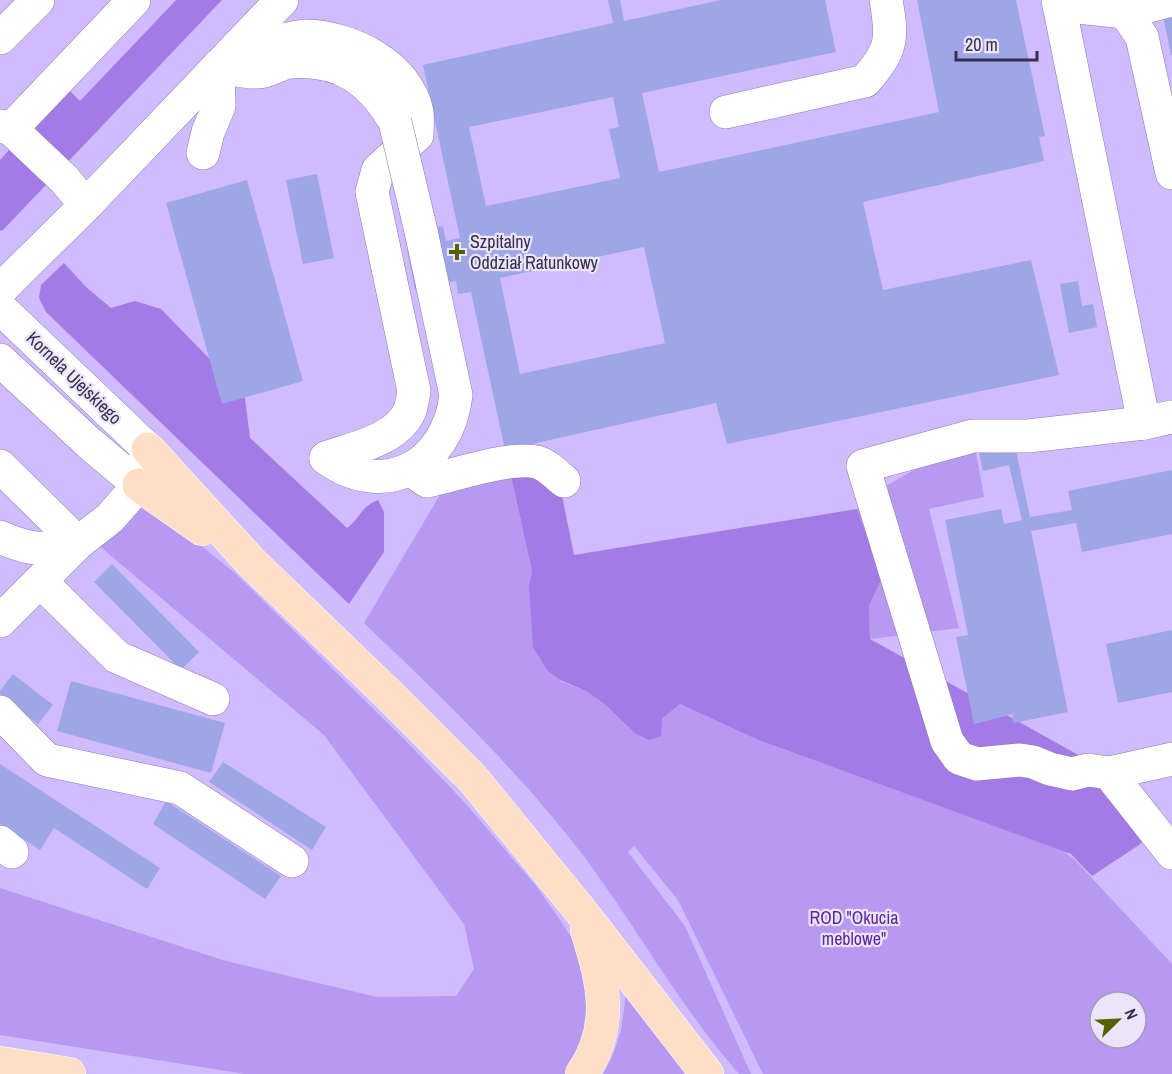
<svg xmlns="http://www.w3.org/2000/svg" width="1172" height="1074" font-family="'Archivo Narrow',sans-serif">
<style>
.green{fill:#b799f1;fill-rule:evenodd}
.forest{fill:#a37be6}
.building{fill:#9fa6e7;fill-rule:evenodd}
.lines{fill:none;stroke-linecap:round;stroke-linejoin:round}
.minor-casing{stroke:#8d78b5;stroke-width:34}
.major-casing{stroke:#fff;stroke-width:34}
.minor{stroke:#fff;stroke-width:33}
.major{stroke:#fddec6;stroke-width:33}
.minor-bridge-casing{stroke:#8d78b5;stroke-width:34;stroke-linecap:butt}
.minor-bridge{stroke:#fff;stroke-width:33}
.poi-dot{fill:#546205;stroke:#ebe5fa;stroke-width:2}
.labels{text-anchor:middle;stroke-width:4.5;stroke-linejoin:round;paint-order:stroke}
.poi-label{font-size:18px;fill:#382f4a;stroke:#ebe5fa;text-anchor:start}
.street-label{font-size:18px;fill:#382f4a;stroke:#ebe5fa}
.park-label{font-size:18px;fill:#5f25a2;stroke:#ebe5fa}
</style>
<rect width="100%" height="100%" fill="#d0bbfd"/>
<!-- green -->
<g class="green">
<path d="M973,436L984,497L929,509L959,628L870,639L869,606L882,578L857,509L865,498Z"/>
<path d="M507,458L532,571C523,609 546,646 560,681L586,691L606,705L662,719L680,704L756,739L1063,851L1074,859L1172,964V1074H763L678,900L634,846L628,852L685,926L751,1074H739C682,1009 641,935 591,866C525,777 444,699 364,623L447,483ZM1100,1002H1136V1038H1100Z"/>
<path d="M137,502L155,508L236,574L405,740L466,804L536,886L560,920L577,946L597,998L571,1074H245L0,1035V888L226,961L377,997L456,996L474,969L464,924L324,735L98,545Z"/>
<path d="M626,993L685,1074H603L613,1055L621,1031Z"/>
</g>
<!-- forest -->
<g class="forest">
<path d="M176,0H222L3,230L0,231V160L64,90L70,91L80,101Z"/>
<path d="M64,263L86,287L111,308L135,301L161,309L235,385L245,398L250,438L347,528C361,518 359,508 378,500L384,512V552L349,604L46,312L39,298L41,285Z"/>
<path d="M553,451L574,555L857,509L882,578L869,606L870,639L1091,762L1149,834L1139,845L1092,876L1071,854L756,739L680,704L662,719L661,736L649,740L636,734L606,705L586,691L560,680L547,670L533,647L529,586L532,571L507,458Z"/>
</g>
<!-- building -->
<g class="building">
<path d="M608,0H620L624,21L721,0H825L836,52L642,93L659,172L939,112L917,0H1016L1045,136L1039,137L1044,161L863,202L883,290L1031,260L1059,375L727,444L716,403L505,450L471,292L458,294L456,281L415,290L404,234L443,226L446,241L460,238L423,65L613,23ZM613,97L619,127L609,129L620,178L486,206L469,127ZM644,247L665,343L520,374L500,278Z"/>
<path d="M1172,9V55H1171L1162,11Z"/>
<path d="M317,174L334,258L303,264L286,180Z"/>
<path d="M247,180L303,381L222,404L166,203Z"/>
<path d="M1078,281L1082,306L1093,304L1097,327L1069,333L1060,284Z"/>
<path d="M1014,441L1030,517L1072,510L1068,491L1172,470V534L1082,552L1076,523L1031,531L1068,712L1013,723V714L974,724L956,637L968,635L945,520L1001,509L1004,524L1022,520L1009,465L983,471L978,448Z"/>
<path d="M112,564L199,652L181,670L94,582Z"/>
<path d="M1172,630V692L1118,703L1106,644Z"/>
<path d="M13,674L53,705L38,724L0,694V691Z"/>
<path d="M71,681L225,723L211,773L57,731Z"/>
<path d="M223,762L326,827L312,850L209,782Z"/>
<path d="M0,764L160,868L147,889L54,828L40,850L0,824Z"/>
<path d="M166,801L281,876L265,899L153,824Z"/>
</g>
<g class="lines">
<!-- minor casing -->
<g class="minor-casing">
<g id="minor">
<path d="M1058,0L1144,423"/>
<path d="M1059,5L1125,12L1142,37L1172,173"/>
<path d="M1125,12L1172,0"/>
<path d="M0,38L38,0"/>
<path d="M237,47C252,45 268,43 283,40C291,39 298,36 306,36C350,37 408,65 417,112C418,119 417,128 417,135L378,170L372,192L414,391C413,397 412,404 410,410C398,440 353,448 326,458"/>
<path d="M726,112L865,81C892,50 893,40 886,0"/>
<path d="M0,126L11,129L64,179L86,205"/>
<path d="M11,129L134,0"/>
<path d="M203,153L208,132L219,106L218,66C231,68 246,73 259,72C269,72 279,63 290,62C340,58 371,80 395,122"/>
<path d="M0,290L86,205L282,0"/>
<path d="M0,308L148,449L139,485L110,518L78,543L0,621"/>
<path d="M0,360L89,443L139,485"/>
<path d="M1172,417L1144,423L1028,436H973L863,466L947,741L959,758L977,764L1020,760L1033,762L1050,769L1072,774L1088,770L1109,773L1172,853"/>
<path d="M326,458C386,501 448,464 456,395L421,231"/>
<path d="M0,466L78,543"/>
<path d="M410,469L427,481C455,475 511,456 537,462C547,465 557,475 564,481"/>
<path d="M0,537C32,551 44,551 78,543"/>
<path d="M40,581L117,657L213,699"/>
<path d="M0,712L47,760L180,788L292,861"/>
<path d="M1109,773L1172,759"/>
<path d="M0,842L12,852"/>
</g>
</g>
<!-- major casing -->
<g class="major-casing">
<g id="major">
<path d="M148,449L251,562L385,691L473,779L583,914L707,1074"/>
<path d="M139,485L202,529"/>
<path d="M0,1063L69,1074"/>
<path d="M582,1074C615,1026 603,982 587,930"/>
</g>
</g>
<!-- minor -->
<use href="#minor" class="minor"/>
<!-- major -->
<use href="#major" class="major"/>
<!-- minor-bridge casing -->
<g class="minor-bridge-casing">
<path id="minor-bridge" d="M395,122L421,231"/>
</g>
<!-- minor-bridge -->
<use href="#minor-bridge" class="minor-bridge"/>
</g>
<!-- markers -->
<path class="poi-dot" d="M454 243h6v6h6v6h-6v6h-6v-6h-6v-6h6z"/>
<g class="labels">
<!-- poi labels -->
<g class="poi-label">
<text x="470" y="248">Szpitalny<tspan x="470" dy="21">Oddział Ratunkowy</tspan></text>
</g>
<!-- street labels -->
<g class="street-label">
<text transform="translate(74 378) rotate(44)" y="6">Kornela Ujejskiego</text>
</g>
<!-- park labels -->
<g class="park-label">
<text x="854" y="924">ROD "Okucia<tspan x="854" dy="21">meblowe"</tspan></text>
</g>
</g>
<!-- north arrow -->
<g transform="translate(1118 1020) rotate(66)"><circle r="28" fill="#ebe5fa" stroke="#a39cb4" stroke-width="1.5"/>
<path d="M0-4.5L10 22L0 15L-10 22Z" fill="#546205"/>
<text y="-9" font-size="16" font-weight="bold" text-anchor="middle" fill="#382f4a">N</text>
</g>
<!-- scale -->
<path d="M956 51v9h81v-9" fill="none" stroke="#382f4a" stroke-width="3"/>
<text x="965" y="51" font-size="18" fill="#382f4a" stroke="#ebe5fa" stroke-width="4.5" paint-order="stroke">20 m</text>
</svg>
